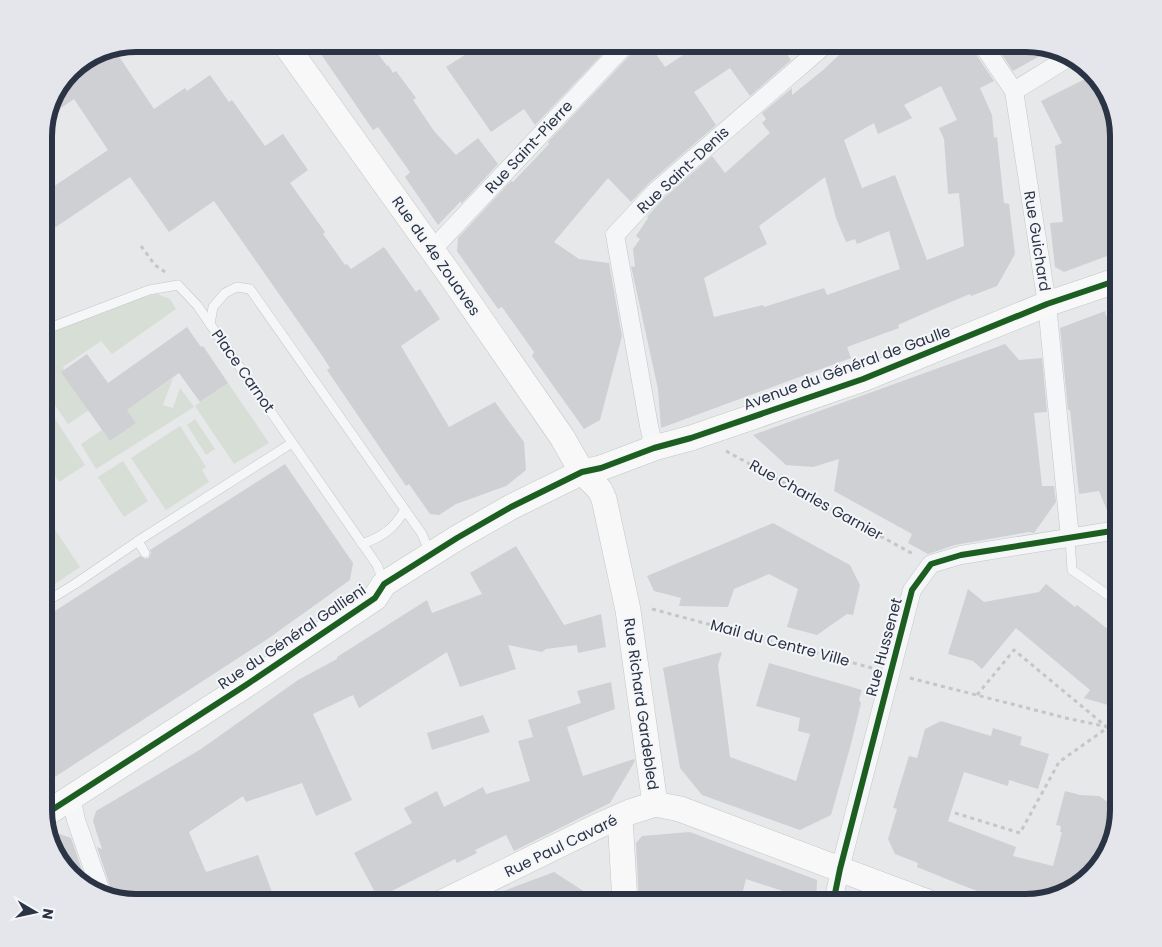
<svg xmlns="http://www.w3.org/2000/svg" width="1162" height="947" font-family="Poppins,sans-serif">
<style>
.green{fill:#d6ded6}
.building{fill:#ced0d3;fill-rule:evenodd}
.lines{fill:none;stroke-linecap:round;stroke-linejoin:round}
.lane-casing{stroke:#c4c6c8;stroke-width:10}
.street-casing{stroke:#c4c6c8;stroke-width:19}
.secondary-casing{stroke:#c4c6c8;stroke-width:26}
.path{stroke:#c5c6ca;stroke-width:3;stroke-dasharray:4 4;stroke-linecap:butt}
.lane{stroke:#f5f6f7;stroke-width:9}
.street{stroke:#f5f6f7;stroke-width:18}
.secondary{stroke:#f8f8f8;stroke-width:25}
.cycleway-casing{stroke:#f4f6f9;stroke-width:9}
.cycleway{stroke:#1b5e20;stroke-width:6}
.labels{text-anchor:middle;stroke-width:4;stroke-linejoin:round;paint-order:stroke}
.street-label{font-size:15px;fill:#2b3445;stroke:#f4f6f9}
.rim{fill:none;stroke:#2b3445;stroke-width:6}
</style>
<rect width="100%" height="100%" fill="#e6e8ea"/>
<!-- green -->
<g class="green">
<path d="M157,294L170,299L176,309L112,354L101,341L63,367L64,370L62,372L89,410L68,424L44,389V333L146,296Z"/>
<path d="M173,378L163,405L173,408L180,388L194,407L96,469L81,444L102,430L110,441L136,423L127,410Z"/>
<path d="M228,383L269,443L234,464L195,406Z"/>
<path d="M52,414L85,465L59,482L44,458V420Z"/>
<path d="M195,419L215,449L206,455L187,425Z"/>
<path d="M180,426L206,467L202,470L209,482L166,510L131,458Z"/>
<path d="M123,461L148,501L124,517L98,477Z"/>
<path d="M47,518L80,567L44,591V520Z"/>
</g>
<!-- building -->
<g class="building">
<path d="M314,44H371L387,66L388,65L393,73L396,71L416,98L413,100L434,131L456,155L478,138L498,164L461,204V201L438,225L405,177L410,172L378,127L373,130Z"/>
<path d="M482,44H612L535,125L524,109L491,132L446,67Z"/>
<path d="M636,44H649L665,67L700,44H779L791,60L750,96L730,68L694,92L716,125L650,182L631,202L608,178L554,242L579,259L609,263L622,336L600,420L584,429L532,356L534,352L502,307L498,309L457,251L458,238L511,181L513,182L549,144L548,142L634,51Z"/>
<path d="M851,44H972L973,50L994,81L980,88L992,115L994,138L997,137L1004,203L1009,204L1015,254L997,286L971,296L970,294L934,309L898,325L899,328L847,347L851,358L661,428L658,389L631,266L635,267L633,249L640,239L636,236L648,218L647,217L664,198L712,156L725,173L770,133L762,123L766,119L762,113L792,88V95L822,71ZM941,86L957,120L939,128L944,139L948,194L959,193L964,246L927,260L895,175L862,188L844,140L874,123L878,134L912,118L904,105ZM825,177L836,218L846,242L855,239L857,244L889,231L900,269L827,295L824,288L764,307L763,305L714,317L704,278L767,244L759,226Z"/>
<path d="M995,44H1026L1047,52L1013,71Z"/>
<path d="M116,52L154,109L185,88L187,91L210,75L229,102L232,100L265,146L283,134L308,170L290,183L325,232L323,234L345,265L347,264L351,269L384,247L416,292L420,289L440,319L401,346L449,427L495,402L524,442L526,470L506,486L456,504L439,515L430,514L409,484L406,486L327,370L330,368L323,357L214,201L169,232L130,177L44,235V193L108,150L74,99L48,117L53,95L75,67Z"/>
<path d="M1093,75L1109,96L1111,107L1107,109L1115,188H1118V252L1064,272L1055,267L1050,223L1063,222L1055,146L1062,143L1041,101Z"/>
<path d="M1105,311L1106,316L1118,315V341L1109,342L1116,401H1118V520H1111L1099,491L1079,494L1070,410H1068L1060,328Z"/>
<path d="M187,327L201,347L203,346L228,383L200,402L179,373L127,410L136,423L110,441L61,372L87,354L108,383Z"/>
<path d="M1005,344L1019,360L1042,358L1047,412L1034,413L1042,486H1054L1056,502L1034,533L1029,532L955,545L928,554L908,543L912,534L834,491L839,459L813,467L786,465L753,435Z"/>
<path d="M285,464L353,563L350,580L269,638L44,784V618L140,556L145,559L149,558L151,553L150,550Z"/>
<path d="M773,523L850,565L860,585L853,615L847,614L817,635L787,627L798,589L769,574L734,589L728,607L679,606L681,598L654,591L647,576Z"/>
<path d="M516,546L564,625L601,614L606,647L578,653L577,645L546,649L542,652L508,645L516,669L460,687L447,652L359,708L353,695L313,714L352,800L316,816L302,783L246,802L243,796L189,832L206,872L258,855L276,903H136L109,893L110,886L97,847L102,849L93,821L96,811L201,749L298,680L337,659V657L427,600L432,613L482,594L470,573Z"/>
<path d="M1046,584L1075,607L1077,605L1118,637V708L1084,698L1090,690L1016,628L982,669L973,661L948,654L968,589L984,602L1039,592Z"/>
<path d="M722,652L718,665L730,757L796,781L810,734L798,731L800,718L756,706L769,663L862,690L859,700L861,703L851,744L831,815L800,830L702,795L680,768L663,668Z"/>
<path d="M611,682L615,709L567,727L583,776L634,759L635,761L610,803L514,851L506,835L475,850L477,853L457,863L455,859L378,898L354,853L412,823L404,808L437,791L444,807L483,787L486,794L530,781L518,741L533,737L528,720L581,703L577,691Z"/>
<path d="M483,715L490,732L432,750L427,733Z"/>
<path d="M941,721L991,736L993,728L1022,737L1020,745L1049,754L1038,789L1009,780L1008,786L964,772L948,821L1016,847L1013,856L1053,866L1062,832H1060L1061,826L1056,825L1065,791L1080,795L1099,796L1108,802L1115,804V808L1118,809V811L1095,871L1066,894L1026,903L1016,899L1014,903L998,897V899L959,884L917,867L918,863L895,854L888,839L897,809L893,808L909,756L917,758L925,729Z"/>
<path d="M690,832L817,880L816,903H798V896L746,879L740,903H639L636,843L642,836Z"/>
<path d="M60,834L71,838L87,885L76,880L53,851L50,840Z"/>
<path d="M554,872L602,903H476L482,899Z"/>
</g>
<g class="lines">
<!-- lane casing -->
<g class="lane-casing">
<g id="lane">
<path d="M44,330L149,290L178,285L197,305L210,324"/>
<path d="M1070,538L1072,570L1118,602"/>
<path d="M138,541L145,553"/>
<path d="M362,544C384,536 393,529 405,510"/>
<path d="M384,583L377,565L210,324L213,307L225,293L237,287L250,289L422,534L430,553"/>
<path d="M44,603L75,584L144,537L292,443"/>
</g>
</g>
<!-- street casing -->
<g class="street-casing">
<g id="street">
<path d="M982,44L1014,91L1047,304L1070,538"/>
<path d="M1014,91L1066,59"/>
<path d="M432,250L626,44"/>
<path d="M654,448L649,426L615,235L657,190L826,44"/>
<path d="M71,797L76,820L100,889"/>
<path d="M833,903L840,869L912,590L931,564L961,555L1118,530"/>
</g>
</g>
<!-- secondary casing -->
<g class="secondary-casing">
<g id="secondary">
<path d="M285,44L450,275L562,437L582,472L600,490L604,499L628,610L655,804"/>
<path d="M44,815L246,685L375,598L384,584L457,538L511,507L582,472L601,468L654,448L691,438L863,379L1047,304L1118,280"/>
<path d="M620,817L625,903"/>
<path d="M441,903L598,826L630,812L655,804L680,809L930,903"/>
</g>
</g>
<!-- path -->
<g class="path">
<path d="M141,246L155,265L165,272"/>
<path d="M44,395L50,404"/>
<path d="M726,451L913,554"/>
<path d="M652,609L872,668"/>
<path d="M910,678L1070,719L1118,729"/>
<path d="M977,695L1014,650L1108,728L1118,759"/>
<path d="M955,813L1020,833L1059,762L1107,728"/>
</g>
<!-- lane -->
<use href="#lane" class="lane"/>
<!-- street -->
<use href="#street" class="street"/>
<!-- secondary -->
<use href="#secondary" class="secondary"/>
<!-- cycleway casing -->
<g class="cycleway-casing">
<g id="cycleway">
<path d="M44,815L246,685L375,598L384,584L457,538L511,507L582,472L601,468L654,448L691,438L863,379L1047,304L1118,280"/>
<path d="M833,903L840,869L912,590L931,564L961,555L1118,530"/>
</g>
</g>
<!-- cycleway -->
<use href="#cycleway" class="cycleway"/>
</g>
<g class="labels">
<!-- street labels -->
<g class="street-label">
<text transform="translate(529 147) rotate(-47)" y="5">Rue Saint-Pierre</text>
<text transform="translate(683 170) rotate(-43)" y="5">Rue Saint-Denis</text>
<text transform="translate(1037 241) rotate(81)" y="5">Rue Guichard</text>
<text transform="translate(436 256) rotate(55)" y="5">Rue du 4e Zouaves</text>
<text transform="translate(847 368) rotate(-20)" y="5">Avenue du Général de Gaulle</text>
<text transform="translate(243 371) rotate(55)" y="5">Place Carnot</text>
<text transform="translate(816 500) rotate(29)" y="5">Rue Charles Garnier</text>
<text transform="translate(292 637) rotate(-34)" y="5">Rue du Général Gallieni</text>
<text transform="translate(780 643) rotate(15)" y="5">Mail du Centre Ville</text>
<text transform="translate(884 647) rotate(-75)" y="5">Rue Hussenet</text>
<text transform="translate(641 704) rotate(82)" y="5">Rue Richard Gardebled</text>
<text transform="translate(561 846) rotate(-26)" y="5">Rue Paul Cavaré</text>
</g>
</g>
<!-- crop -->
<path d="M0 0H1162V947H0ZM136 52H1026A84 84 0 0 1 1110 136V810A84 84 0 0 1 1026 894H136A84 84 0 0 1 52 810V136A84 84 0 0 1 136 52Z" fill="#e4e6eb" fill-rule="evenodd"/>
<path class="rim" d="M136 52H1026A84 84 0 0 1 1110 136V810A84 84 0 0 1 1026 894H136A84 84 0 0 1 52 810V136A84 84 0 0 1 136 52Z"/>
<!-- north arrow -->
<g transform="translate(35 912) rotate(99)" stroke="#f4f6f9" stroke-width="4" paint-order="stroke">
<path d="M0-4L9 19L0 12L-9 19Z" fill="#2b3445"/>
<text y="-8" font-size="14" font-weight="bold" text-anchor="middle" fill="#2b3445">N</text>
</g>
</svg>
